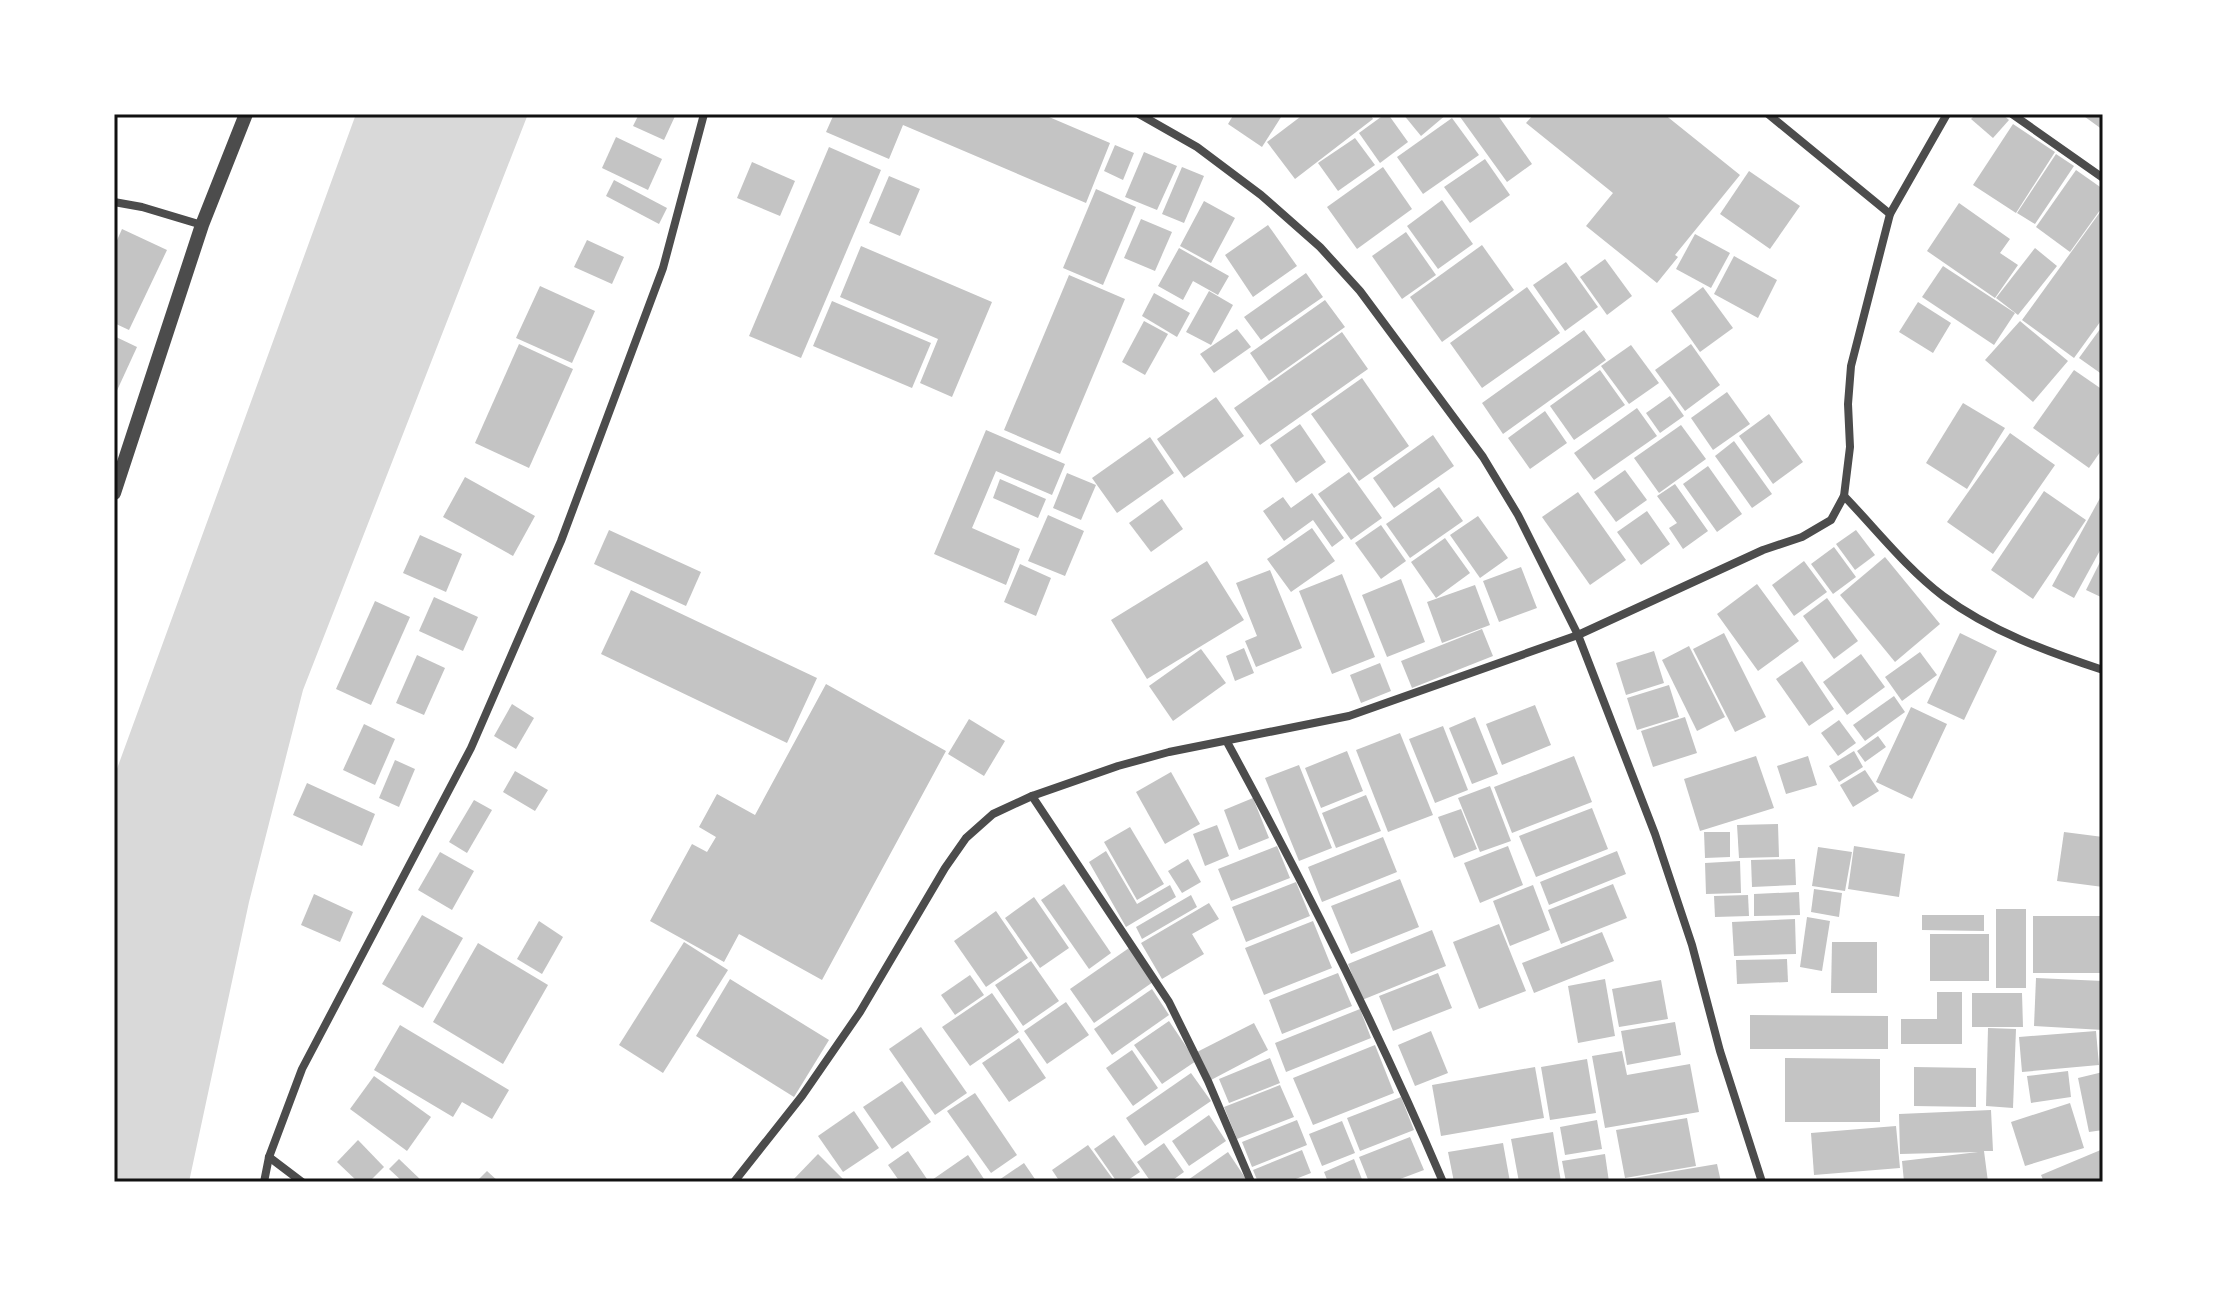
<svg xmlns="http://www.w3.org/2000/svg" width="2217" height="1296" font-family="Inter,sans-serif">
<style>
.water{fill:#d9d9d9}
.building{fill:#c4c4c4}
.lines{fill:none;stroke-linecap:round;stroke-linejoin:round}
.minor{stroke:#4c4c4c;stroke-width:8}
.tertiary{stroke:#4c4c4c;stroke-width:14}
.neatline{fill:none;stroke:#111;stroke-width:3}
</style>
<rect width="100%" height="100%" fill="#fff"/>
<!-- water -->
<path class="water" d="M356,114H528L303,690L249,902L189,1182H114V777Z"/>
<!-- building -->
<g class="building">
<path d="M639,114H676L664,140L633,126Z"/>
<path d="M834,114H1042L1110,143L1086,203L903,125L889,159L826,132Z"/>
<path d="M1234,114H1283L1262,147L1228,124Z"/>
<path d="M1304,114H1370L1373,119L1295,179L1267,142Z"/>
<path d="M1385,114H1388L1408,142L1380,163L1359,133Z"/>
<path d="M1403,114H1447L1421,136Z"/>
<path d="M1458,114H1497L1532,164L1507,182Z"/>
<path d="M1534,114H1664L1740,175L1675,255L1678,257L1657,283L1586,226L1613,193L1526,123Z"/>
<path d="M1976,114H2002L2009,120L1993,138L1971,119Z"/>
<path d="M2081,114H2103V130Z"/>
<path d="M1452,118L1479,155L1423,194L1397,157Z"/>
<path d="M2013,124L2055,152L2016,213L1973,185Z"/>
<path d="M616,137L662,159L648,190L602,168Z"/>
<path d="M1355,138L1375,165L1338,191L1318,163Z"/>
<path d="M1115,145L1134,153L1123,180L1104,171Z"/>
<path d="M829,147L881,170L801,358L749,336Z"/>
<path d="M1144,152L1177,166L1157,210L1125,197Z"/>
<path d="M2056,154L2074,166L2035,224L2017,213Z"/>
<path d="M1485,159L1510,195L1470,223L1444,187Z"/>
<path d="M752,162L795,181L780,216L737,198Z"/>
<path d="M1182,167L1204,176L1184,223L1162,214Z"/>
<path d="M1383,167L1412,209L1357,249L1327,207Z"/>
<path d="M2076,170L2103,189V206L2070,252L2036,227Z"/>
<path d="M1749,171L1800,206L1770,249L1720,214Z"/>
<path d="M889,176L920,189L900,236L869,223Z"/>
<path d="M614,180L667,208L659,224L606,196Z"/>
<path d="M1096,189L1136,207L1103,285L1063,268Z"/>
<path d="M1442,200L1473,244L1438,269L1407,226Z"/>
<path d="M1204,201L1235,218L1211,263L1180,246Z"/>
<path d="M1959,203L2010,239L2000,253L2018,265L1995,298L1927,251Z"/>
<path d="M2103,208V318L2074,358L2022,320Z"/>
<path d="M1141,219L1172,232L1155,271L1124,258Z"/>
<path d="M1268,225L1297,266L1253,297L1225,255Z"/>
<path d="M122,229L167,250L129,330L114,323V247Z"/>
<path d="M1406,232L1436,275L1402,299L1372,256Z"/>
<path d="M1695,234L1730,253L1711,288L1676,269Z"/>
<path d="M587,240L624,257L612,284L574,267Z"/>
<path d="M1482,245L1514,290L1442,342L1410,297Z"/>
<path d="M861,246L992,302L952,397L920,383L938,339L840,297Z"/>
<path d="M1179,248L1229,276L1218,295L1193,281L1183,300L1158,286Z"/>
<path d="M2035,248L2057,266L2018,315L1996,298Z"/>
<path d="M1734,256L1777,280L1758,318L1714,294Z"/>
<path d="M1605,259L1632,296L1607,315L1580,277Z"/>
<path d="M1566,262L1598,307L1565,331L1533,285Z"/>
<path d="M1943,266L2015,313L1994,345L1922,297Z"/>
<path d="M1306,273L1323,297L1261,340L1244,317Z"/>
<path d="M1069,275L1125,299L1060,454L1004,430Z"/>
<path d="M540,286L595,311L572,363L516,338Z"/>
<path d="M1527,287L1560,333L1482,388L1450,343Z"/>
<path d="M1703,287L1733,328L1700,352L1671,311Z"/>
<path d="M1209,291L1233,305L1211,345L1186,332Z"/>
<path d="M1154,293L1190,313L1177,337L1142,316Z"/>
<path d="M1325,300L1345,327L1269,381L1250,353Z"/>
<path d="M832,301L931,343L912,388L813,346Z"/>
<path d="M1918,302L1951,323L1933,353L1899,332Z"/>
<path d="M1144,321L1168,334L1145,375L1122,362Z"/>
<path d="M2020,321L2068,361L2033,402L1985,360Z"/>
<path d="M2103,325V375L2079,358Z"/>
<path d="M1237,329L1251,347L1214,373L1200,354Z"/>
<path d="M1584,330L1606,360L1503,434L1482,403Z"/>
<path d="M1342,332L1368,369L1260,445L1234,408Z"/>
<path d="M114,336L137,347L114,397Z"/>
<path d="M519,344L573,369L529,468L475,443Z"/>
<path d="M1691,344L1720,385L1685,411L1655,370Z"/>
<path d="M1631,345L1659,383L1629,404L1601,366Z"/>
<path d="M1600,370L1625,405L1574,440L1550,406Z"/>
<path d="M2074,370L2103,390V448L2089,468L2033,428Z"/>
<path d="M1362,378L1409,446L1359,481L1311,414Z"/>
<path d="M1727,392L1750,424L1713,450L1691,418Z"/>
<path d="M1670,396L1684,416L1660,433L1646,413Z"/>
<path d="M1216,397L1244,436L1184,478L1157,439Z"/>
<path d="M1963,403L2005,428L1967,489L1926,463Z"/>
<path d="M1637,408L1657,436L1594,480L1574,453Z"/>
<path d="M1545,411L1567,443L1530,469L1508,438Z"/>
<path d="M1769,414L1803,462L1773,484L1739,436Z"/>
<path d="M1300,424L1326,462L1296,483L1270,445Z"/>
<path d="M1681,425L1706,459L1659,493L1634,458Z"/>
<path d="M986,430L1065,464L1052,495L996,471L972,528L1020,549L1006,585L934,554Z"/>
<path d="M2010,433L2055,465L1993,554L1947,522Z"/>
<path d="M1433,435L1454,466L1394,508L1373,478Z"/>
<path d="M1150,437L1174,473L1117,513L1092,478Z"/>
<path d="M1734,441L1772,494L1752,508L1715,456Z"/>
<path d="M1708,466L1742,514L1717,532L1683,484Z"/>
<path d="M1625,470L1647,500L1616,522L1594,492Z"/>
<path d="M1349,472L1382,518L1351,540L1318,494Z"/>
<path d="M1067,473L1096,485L1081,520L1053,508Z"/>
<path d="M465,477L535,516L513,556L443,517Z"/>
<path d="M1000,479L1046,499L1038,518L993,498Z"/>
<path d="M1675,484L1708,531L1683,549L1669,528L1677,523L1657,496Z"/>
<path d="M1439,487L1463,521L1410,558L1386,524Z"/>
<path d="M2044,491L2086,520L2033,599L1991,570Z"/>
<path d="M1578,492L1626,560L1590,585L1542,517Z"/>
<path d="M1312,493L1344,538L1332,547L1313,520L1284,541L1263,511L1283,497L1291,508Z"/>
<path d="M2100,498L2103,499V545L2074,598L2052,586Z"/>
<path d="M1162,499L1183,529L1151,552L1129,523Z"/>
<path d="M1647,511L1670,544L1641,565L1617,532Z"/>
<path d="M1048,515L1084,531L1065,576L1028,561Z"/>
<path d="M1478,516L1508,558L1480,578L1450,535Z"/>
<path d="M1381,525L1406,561L1381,579L1355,543Z"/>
<path d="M1312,528L1335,561L1291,592L1267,559Z"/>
<path d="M609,530L701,572L686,606L594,564Z"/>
<path d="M1856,530L1875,555L1855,570L1836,544Z"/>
<path d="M420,535L462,554L446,592L403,573Z"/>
<path d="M1445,538L1470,573L1436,598L1411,562Z"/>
<path d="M1834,547L1856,577L1833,594L1811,564Z"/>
<path d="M2103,556V598L2086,590Z"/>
<path d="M1885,557L1940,624L1895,662L1840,595Z"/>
<path d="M1207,561L1244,620L1147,679L1111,620Z"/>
<path d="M1804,561L1827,592L1794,616L1772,585Z"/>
<path d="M1020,564L1051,578L1036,616L1004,602Z"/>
<path d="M1521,567L1537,608L1499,622L1483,581Z"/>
<path d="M1270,570L1302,648L1256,667L1245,641L1257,636L1236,583Z"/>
<path d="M1342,574L1375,657L1332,674L1299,591Z"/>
<path d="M1401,579L1425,642L1387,657L1362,595Z"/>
<path d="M1757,584L1799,641L1758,671L1717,614Z"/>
<path d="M1475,585L1490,625L1442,643L1427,602Z"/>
<path d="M631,590L817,678L787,743L601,654Z"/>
<path d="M434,597L478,617L463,651L419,631Z"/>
<path d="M1827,598L1858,641L1834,659L1803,616Z"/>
<path d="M375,601L410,617L371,705L336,689Z"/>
<path d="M1482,629L1493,656L1412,688L1401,661Z"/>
<path d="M1724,633L1766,717L1735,732L1693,649Z"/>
<path d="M1960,633L1997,651L1964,720L1927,703Z"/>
<path d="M1689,646L1725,717L1697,731L1662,660Z"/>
<path d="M1244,648L1254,673L1235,681L1226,656Z"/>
<path d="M1201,649L1226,683L1173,721L1149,686Z"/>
<path d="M1654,651L1664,683L1626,695L1616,663Z"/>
<path d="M1920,652L1937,675L1902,701L1885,677Z"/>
<path d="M1861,654L1885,687L1847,715L1823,682Z"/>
<path d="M417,655L445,668L424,715L396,703Z"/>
<path d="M1802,661L1834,709L1809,726L1776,679Z"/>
<path d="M1380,663L1391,691L1361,703L1350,675Z"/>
<path d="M826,684L946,751L822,980L739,934L724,962L650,921L692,844L707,852L716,837L699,827L717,794L755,815Z"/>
<path d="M1669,685L1679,717L1637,730L1627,698Z"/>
<path d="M1894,696L1905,712L1865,741L1853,725Z"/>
<path d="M512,704L534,718L516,749L494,736Z"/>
<path d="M1535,705L1551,745L1502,765L1486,724Z"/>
<path d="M1911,707L1947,724L1912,799L1876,782Z"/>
<path d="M1475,717L1498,774L1472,784L1449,728Z"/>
<path d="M1685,717L1697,753L1653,767L1641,731Z"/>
<path d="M969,719L1005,741L984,776L948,754Z"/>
<path d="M1839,720L1856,743L1838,756L1821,733Z"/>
<path d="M364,724L395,739L375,785L343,770Z"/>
<path d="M1443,726L1468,790L1435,803L1409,739Z"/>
<path d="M1400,733L1433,815L1388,832L1356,750Z"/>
<path d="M1878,736L1886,747L1865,762L1857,751Z"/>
<path d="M1347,751L1363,791L1321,808L1305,768Z"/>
<path d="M1854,751L1863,767L1839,782L1829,766Z"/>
<path d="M1574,756L1592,802L1512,833L1494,787Z"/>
<path d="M1756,756L1774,808L1700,831L1684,779Z"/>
<path d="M1808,756L1817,785L1786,794L1777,766Z"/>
<path d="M395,760L415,769L399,807L379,798Z"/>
<path d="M1299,765L1332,848L1299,861L1265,778Z"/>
<path d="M1865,770L1879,791L1853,807L1840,785Z"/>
<path d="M515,771L548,790L535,811L503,792Z"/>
<path d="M1171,772L1200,824L1165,844L1136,792Z"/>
<path d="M307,783L375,814L362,846L293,815Z"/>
<path d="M1490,786L1511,841L1480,852L1458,798Z"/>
<path d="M1366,795L1381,831L1336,848L1322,813Z"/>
<path d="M1253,798L1269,838L1239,850L1224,810Z"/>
<path d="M474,800L492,810L467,853L449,842Z"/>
<path d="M1592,808L1608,849L1536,877L1519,836Z"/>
<path d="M1461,809L1477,849L1454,858L1438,817Z"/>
<path d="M1778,824L1779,857L1739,858L1737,825Z"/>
<path d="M1217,825L1229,856L1205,866L1193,834Z"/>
<path d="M1130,827L1164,884L1137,900L1104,842Z"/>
<path d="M1704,832H1730V857L1705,858Z"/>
<path d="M2064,832L2103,837V887L2057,881Z"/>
<path d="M1383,837L1397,872L1322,902L1308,867Z"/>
<path d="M1277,846L1290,878L1231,901L1218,869Z"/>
<path d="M1508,846L1523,885L1480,903L1464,863Z"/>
<path d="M1854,846L1905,854L1899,897L1848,889Z"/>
<path d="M1818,847L1852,852L1845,891L1812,886Z"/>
<path d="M1106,851L1137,904L1170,885L1176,897L1126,927L1089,862Z"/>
<path d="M1617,851L1626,874L1549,905L1540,882Z"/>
<path d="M440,852L474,871L452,910L418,890Z"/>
<path d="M1188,859L1201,882L1182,893L1168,871Z"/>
<path d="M1795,859L1796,885L1752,887L1751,860Z"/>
<path d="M1740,861L1741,893L1706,894L1705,863Z"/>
<path d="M1400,879L1419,927L1351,954L1331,906Z"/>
<path d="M1296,882L1310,916L1246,942L1232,907Z"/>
<path d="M1064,884L1111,953L1089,969L1041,900Z"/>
<path d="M1613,884L1627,918L1561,944L1548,910Z"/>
<path d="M1533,885L1550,930L1510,946L1493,901Z"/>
<path d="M1814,889L1842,893L1839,917L1811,912Z"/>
<path d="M1799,892L1800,915L1754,916V894Z"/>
<path d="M314,894L353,912L340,942L301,925Z"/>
<path d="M1191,895L1197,907L1142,939L1136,927Z"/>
<path d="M1748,895L1749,916L1715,917L1714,896Z"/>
<path d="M1034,897L1069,948L1040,968L1005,918Z"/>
<path d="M1209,903L1219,919L1192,934L1204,954L1162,979L1141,943Z"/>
<rect x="1996" y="909" width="30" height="79"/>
<path d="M996,911L1028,958L986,987L954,941Z"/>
<path d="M422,915L463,938L423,1008L382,984Z"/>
<path d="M1922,915H1984V931L1922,930Z"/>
<rect x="2033" y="916" width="69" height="57"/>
<path d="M1807,917L1830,921L1822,971L1800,967Z"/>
<path d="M1795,919L1796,954L1734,956L1732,922Z"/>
<path d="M539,921L563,937L542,974L517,959Z"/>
<path d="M1313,921L1332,968L1264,995L1245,948Z"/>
<path d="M1499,924L1526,991L1479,1009L1453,942Z"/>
<path d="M1432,930L1446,966L1362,1000L1348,964Z"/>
<path d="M1602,932L1614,961L1534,993L1522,963Z"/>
<rect x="1930" y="934" width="59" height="47"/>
<path d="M684,942L728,970L663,1073L619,1045Z"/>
<path d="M1832,942H1877V993H1831Z"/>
<path d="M478,943L548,985L503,1064L433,1022Z"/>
<path d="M1129,948L1153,982L1094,1023L1070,989Z"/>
<path d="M1787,959L1788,982L1737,984L1736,960Z"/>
<path d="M1031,961L1059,1001L1023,1026L995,985Z"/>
<path d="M1338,973L1352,1006L1282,1034L1269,1000Z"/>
<path d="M1438,973L1452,1008L1393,1031L1379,996Z"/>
<path d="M970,975L984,995L955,1015L941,995Z"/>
<path d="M2036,978L2103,981V1030L2034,1026Z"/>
<path d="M730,979L829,1040L794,1097L696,1036Z"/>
<path d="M1605,979L1615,1036L1578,1043L1568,986Z"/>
<path d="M1661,980L1668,1019L1619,1027L1612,989Z"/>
<path d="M1152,989L1169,1015L1112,1055L1094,1029Z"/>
<path d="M1937,992H1962V1044H1901V1019H1937Z"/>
<path d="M992,993L1019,1032L970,1066L942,1027Z"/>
<path d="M1972,993H2022L2023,1027H1972Z"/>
<path d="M1066,1002L1089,1035L1047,1064L1024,1031Z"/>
<path d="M1360,1009L1371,1038L1286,1072L1275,1043Z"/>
<path d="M1750,1015L1888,1016V1049H1750Z"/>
<path d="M1169,1021L1196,1061L1162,1084L1134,1045Z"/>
<path d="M1675,1022L1681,1055L1627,1065L1621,1031Z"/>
<path d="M1254,1023L1268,1050L1211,1080L1197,1052Z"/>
<path d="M400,1025L509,1090L492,1119L462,1102L453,1117L374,1070Z"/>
<path d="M921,1027L967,1093L935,1115L889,1049Z"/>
<path d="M1988,1028L2016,1029L2013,1108L1986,1106Z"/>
<path d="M1431,1031L1448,1073L1415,1086L1398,1045Z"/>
<path d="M2096,1031L2099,1065L2022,1072L2019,1037Z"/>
<path d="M1019,1038L1046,1078L1009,1102L982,1063Z"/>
<path d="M1375,1045L1394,1093L1313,1125L1293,1078Z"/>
<path d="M1132,1050L1158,1088L1133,1106L1106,1068Z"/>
<path d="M1622,1051L1627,1075L1690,1064L1699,1112L1605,1128L1592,1056Z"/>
<path d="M1270,1058L1280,1083L1229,1103L1219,1079Z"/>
<path d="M1785,1058L1880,1059V1122H1785Z"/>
<path d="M1587,1059L1596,1113L1550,1120L1541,1067Z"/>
<path d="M1535,1067L1544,1118L1441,1136L1432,1085Z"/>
<path d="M1914,1067L1976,1068V1107L1914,1106Z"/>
<path d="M2068,1071L2071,1097L2031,1103L2027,1076Z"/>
<path d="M2103,1072V1130L2089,1132L2078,1078Z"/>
<path d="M1191,1073L1211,1101L1145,1146L1126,1118Z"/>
<path d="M374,1076L431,1117L407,1151L350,1109Z"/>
<path d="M902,1081L931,1122L892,1149L863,1107Z"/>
<path d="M1280,1085L1294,1117L1237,1139L1224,1107Z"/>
<path d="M975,1093L1017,1155L991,1173L947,1111Z"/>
<path d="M1401,1097L1414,1130L1360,1151L1347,1118Z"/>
<path d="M2070,1103L2084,1148L2025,1166L2011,1122Z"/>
<path d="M1991,1110L1993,1151H1984L1988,1182H1904L1902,1161L1978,1152L1900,1154L1899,1114Z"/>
<path d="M854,1111L879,1148L843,1172L818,1136Z"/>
<path d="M1209,1115L1226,1141L1189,1166L1172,1141Z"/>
<path d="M1687,1118L1696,1166L1625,1178L1616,1130Z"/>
<path d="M1297,1120L1307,1145L1252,1167L1242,1142Z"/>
<path d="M1597,1120L1602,1149L1565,1155L1560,1127Z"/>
<path d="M1342,1121L1355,1153L1322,1166L1309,1134Z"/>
<path d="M1896,1126L1900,1168L1814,1175L1811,1133Z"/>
<path d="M1553,1132L1561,1182H1519L1511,1139Z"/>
<path d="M1114,1135L1140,1172L1125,1182H1117L1094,1149Z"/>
<path d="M1410,1137L1424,1170L1392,1182H1369L1359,1157Z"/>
<path d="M358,1140L384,1167L369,1182H358L337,1162Z"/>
<path d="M1164,1143L1184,1172L1170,1182H1151L1137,1162Z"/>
<path d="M1503,1143L1510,1182H1454L1448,1152Z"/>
<path d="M1088,1145L1115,1182H1060L1052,1170Z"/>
<path d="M2103,1149V1182H2044L2041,1175Z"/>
<path d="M1302,1150L1311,1173L1288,1182H1258L1253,1170Z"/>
<path d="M908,1151L929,1182L968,1155L986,1182H900L888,1165Z"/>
<path d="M1228,1152L1248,1182H1185Z"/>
<path d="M818,1154L846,1182H791Z"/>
<path d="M1605,1154L1609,1182H1566L1562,1161Z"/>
<path d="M399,1159L423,1182H403L389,1169Z"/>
<path d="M1354,1159L1363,1182H1328L1324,1172Z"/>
<path d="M1024,1163L1037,1182H996Z"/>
<path d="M1717,1164L1721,1182H1622V1180Z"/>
<path d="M487,1171L499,1182H476Z"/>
</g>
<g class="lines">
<!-- minor -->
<g class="minor">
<path d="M1139,114L1197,147L1261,195L1320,247L1360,291L1483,457L1518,515L1578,635L1655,834L1692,945L1720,1051L1762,1182"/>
<path d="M1768,114L1890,214"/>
<path d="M2012,114L2103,178"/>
<path d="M114,202L142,207L202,225"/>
<path d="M1844,496C1876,529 1906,568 1943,596C1990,631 2048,652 2103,670"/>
<path d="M1227,742C1305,885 1379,1032 1443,1182"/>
<path d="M1032,796L1169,1002L1208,1081L1251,1182"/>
<path d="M269,1157L302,1182"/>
<path d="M264,1182L269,1157L302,1069L471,748L561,541L663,268L704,114"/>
<path d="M734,1182L802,1096L860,1012L945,868L966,838L993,814L1032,796L1118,766L1169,752L1349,716L1578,635L1763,550L1802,537L1831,520L1844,496L1850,447L1848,404L1851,366L1890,214L1947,114"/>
</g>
<!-- tertiary -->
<path class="tertiary" d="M114,493L202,225L246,114"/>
</g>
<!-- border -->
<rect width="2217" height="1296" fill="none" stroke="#ffffff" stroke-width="232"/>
<rect x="116" y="116" width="1985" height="1064" class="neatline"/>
</svg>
